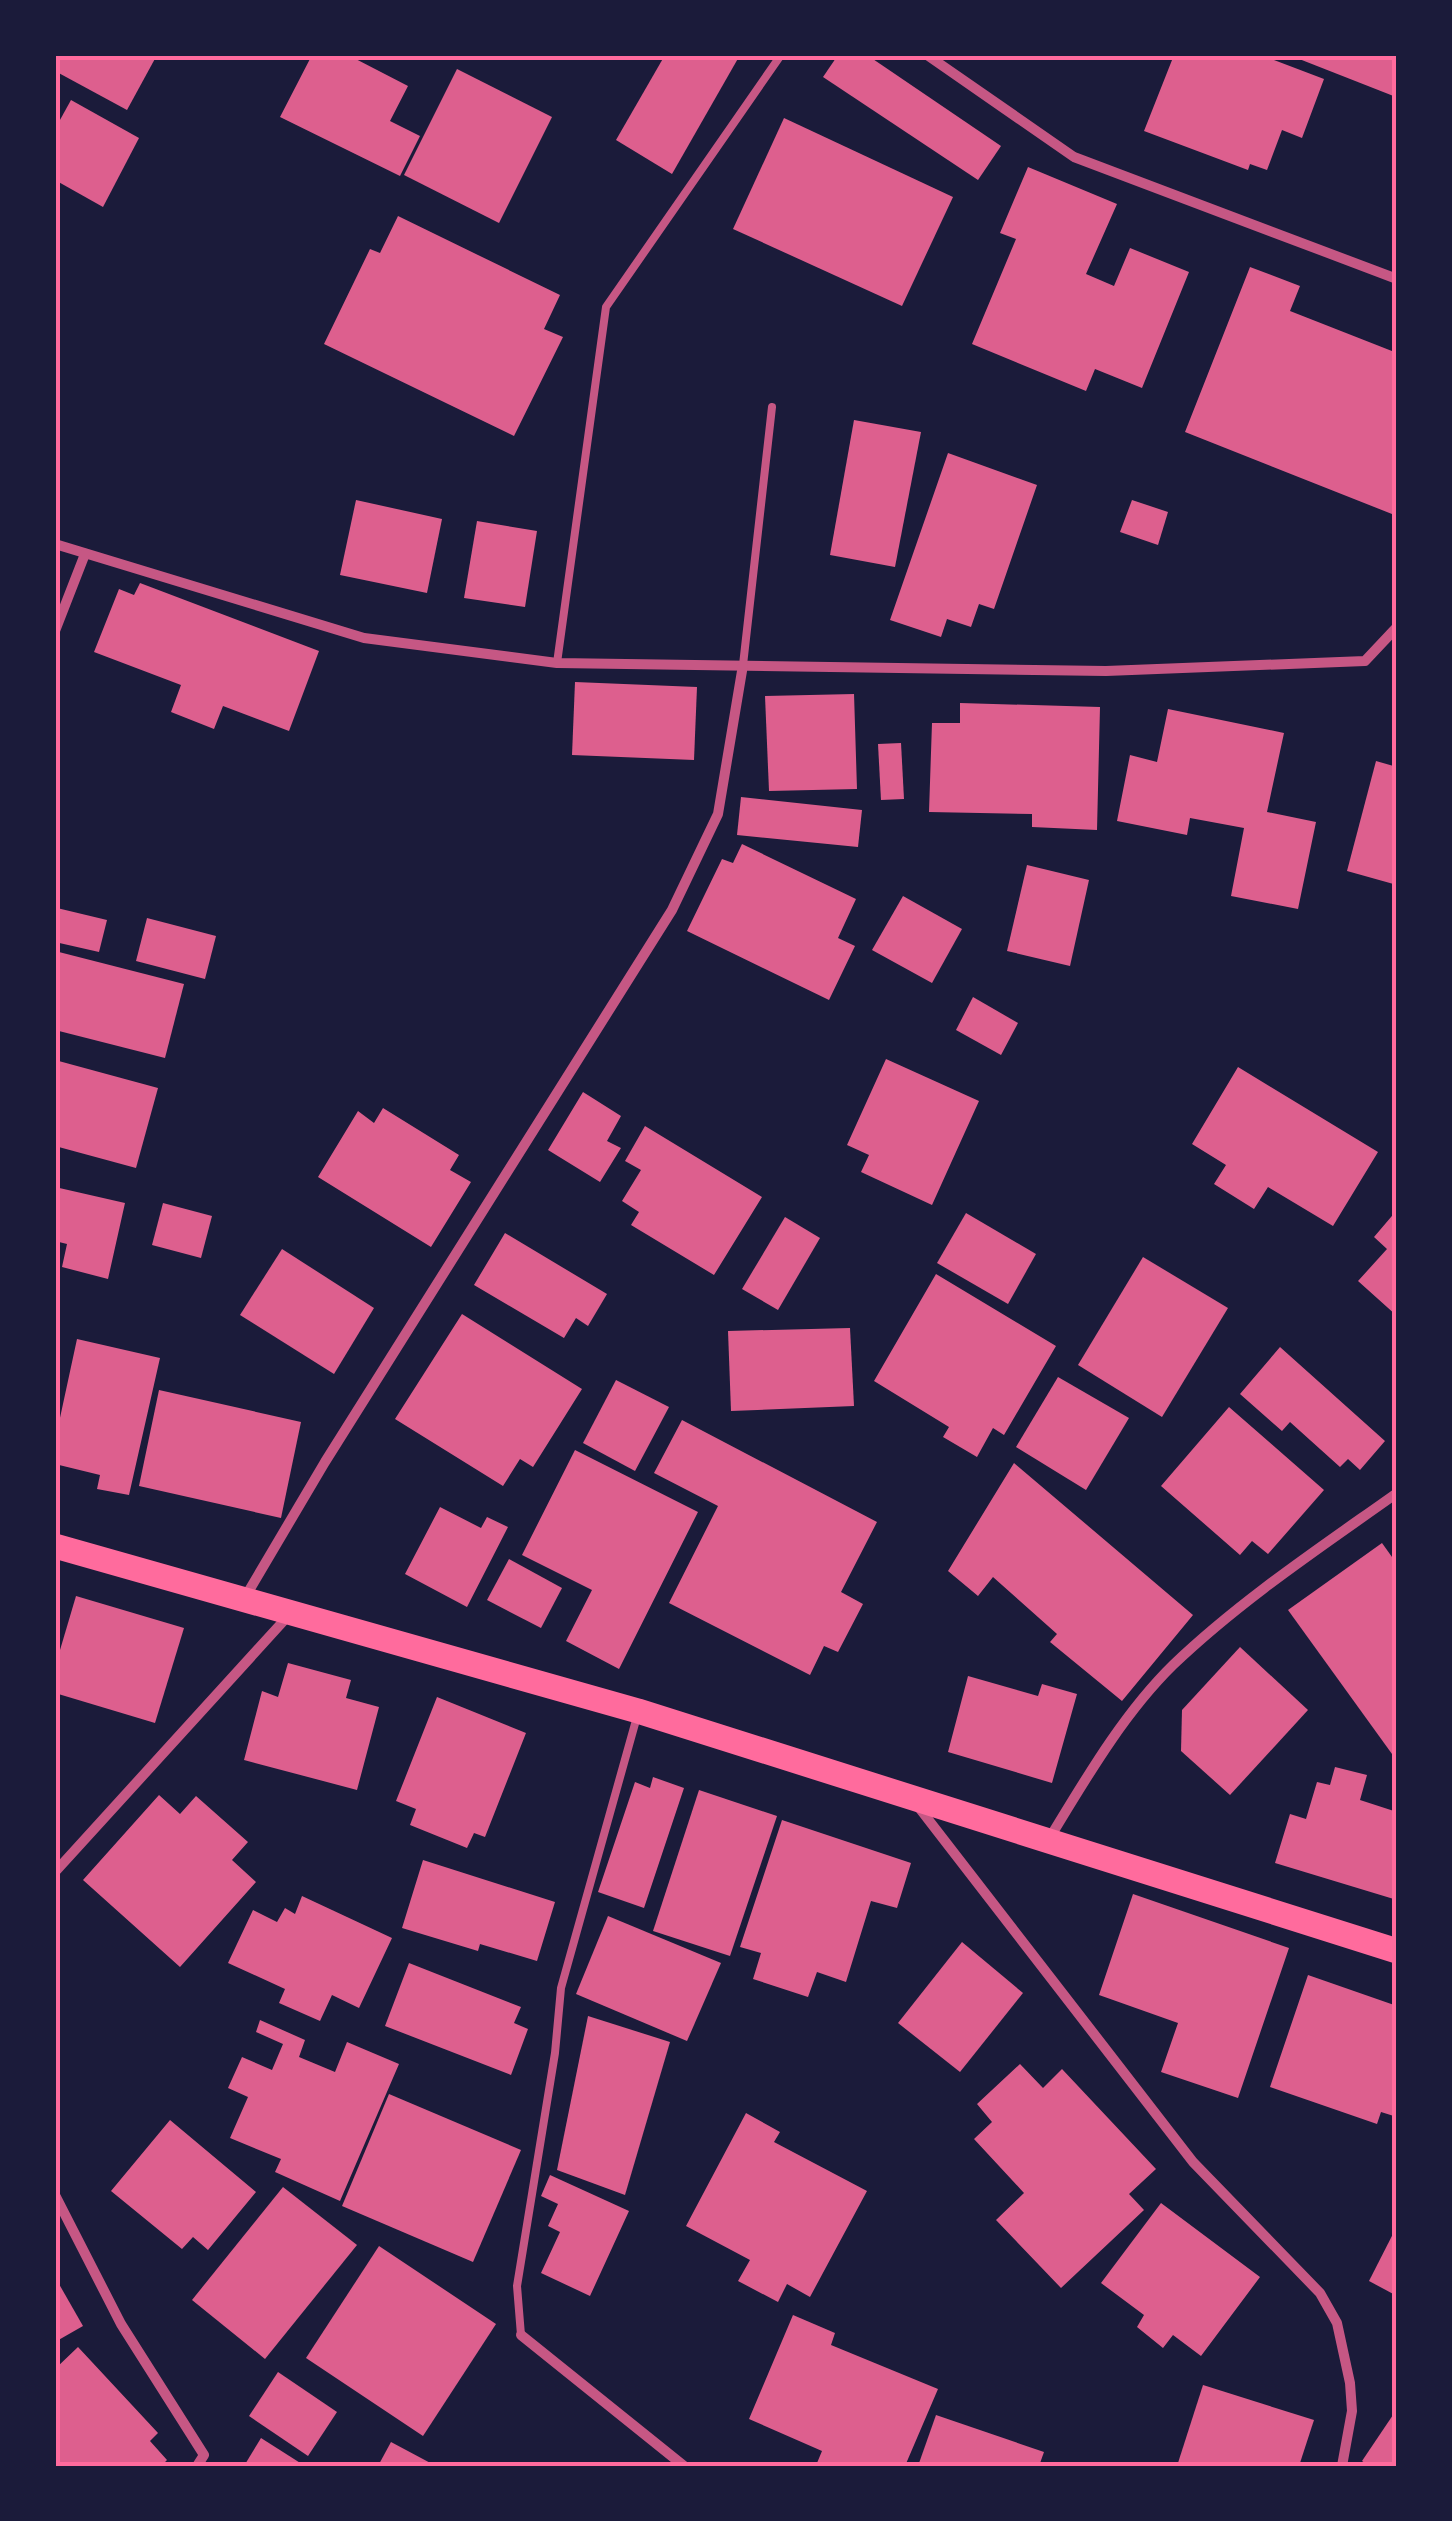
<svg xmlns="http://www.w3.org/2000/svg" width="1452" height="2521" font-family="'PT Serif',serif">
<style>
.building{fill:#dd5f8e}
.lines{fill:none;stroke-linecap:round;stroke-linejoin:round}
.service{stroke:#c65784;stroke-width:8}
.minor{stroke:#c65784;stroke-width:10}
.primary{stroke:#ff6b9d;stroke-width:25}
.neatline{fill:none;stroke:#ff6b9d;stroke-width:4}
</style>
<rect width="100%" height="100%" fill="#1b1b3a"/>
<!-- building -->
<g class="building">
<path d="M55,55H157L127,110L55,71Z"/>
<path d="M312,55H348L408,86L390,121L420,136L400,176L280,117Z"/>
<path d="M665,55H740L672,174L616,140Z"/>
<path d="M838,55H867L1001,146L978,180L823,77Z"/>
<path d="M1174,55H1261L1324,79L1302,138L1282,130L1267,170L1250,164L1248,170L1144,131Z"/>
<path d="M1289,55H1397V95L1396,97Z"/>
<path d="M457,69L552,117L499,223L404,175Z"/>
<path d="M71,100L139,138L103,207L55,180V129Z"/>
<path d="M784,118L953,197L902,306L733,229Z"/>
<path d="M1028,167L1117,204L1086,274L1114,286L1130,248L1189,272L1142,388L1095,369L1086,391L972,344L1016,239L1000,233Z"/>
<path d="M398,216L560,295L544,329L563,337L514,436L324,344L370,249L380,253Z"/>
<path d="M1250,267L1300,286L1290,311L1397,353V516L1185,432Z"/>
<path d="M854,420L921,432L895,567L830,555Z"/>
<path d="M948,453L1037,485L994,609L979,604L971,627L947,619L941,637L890,620Z"/>
<path d="M356,500L442,519L427,593L340,575Z"/>
<path d="M1132,500L1168,512L1158,545L1120,532Z"/>
<path d="M477,521L537,531L525,607L464,598Z"/>
<path d="M140,583L319,651L289,731L223,706L214,729L171,712L181,685L94,652L119,589L134,595Z"/>
<path d="M575,682L697,687L694,760L572,755Z"/>
<path d="M854,694L857,789L769,791L765,696Z"/>
<path d="M960,703L1100,707L1097,830L1032,827V814L929,812L932,723H960Z"/>
<path d="M1168,709L1284,733L1267,812L1316,822L1298,909L1231,896L1244,828L1190,818L1187,835L1117,821L1130,755L1157,762Z"/>
<path d="M901,743L904,799L881,800L878,744Z"/>
<path d="M1376,761L1397,767V885L1347,871Z"/>
<path d="M741,797L862,810L858,847L737,835Z"/>
<path d="M742,844L856,899L838,938L855,946L829,1000L687,931L722,859L733,863Z"/>
<path d="M1027,865L1089,880L1070,966L1007,951Z"/>
<path d="M903,896L962,929L932,983L872,950Z"/>
<path d="M57,908L107,920L99,952L55,942Z"/>
<path d="M147,918L216,936L205,979L136,961Z"/>
<path d="M55,951L184,984L165,1058L55,1030Z"/>
<path d="M973,997L1018,1023L1001,1055L956,1030Z"/>
<path d="M886,1059L979,1101L932,1205L861,1172L869,1155L847,1145Z"/>
<path d="M55,1060L158,1088L136,1168L55,1146Z"/>
<path d="M1238,1067L1378,1152L1333,1226L1268,1187L1254,1209L1214,1184L1226,1165L1192,1144Z"/>
<path d="M583,1092L621,1116L607,1141L621,1148L600,1182L548,1150Z"/>
<path d="M383,1108L459,1155L450,1170L471,1182L431,1247L318,1177L358,1111L374,1123Z"/>
<path d="M645,1126L762,1197L714,1275L631,1225L639,1212L622,1201L641,1170L625,1161Z"/>
<path d="M55,1187L125,1203L108,1279L62,1267L67,1244L55,1241Z"/>
<path d="M163,1203L212,1216L201,1258L152,1245Z"/>
<path d="M1397,1210V1316L1358,1281L1387,1249L1374,1237Z"/>
<path d="M966,1213L1036,1254L1008,1304L937,1263Z"/>
<path d="M785,1217L820,1238L778,1310L742,1289Z"/>
<path d="M505,1233L607,1294L588,1326L576,1318L564,1338L474,1285Z"/>
<path d="M282,1249L374,1308L334,1374L240,1315Z"/>
<path d="M1143,1257L1228,1308L1162,1417L1078,1365Z"/>
<path d="M936,1274L1056,1346L1004,1435L993,1428L977,1457L943,1437L949,1427L874,1381Z"/>
<path d="M462,1314L582,1389L533,1467L520,1459L503,1486L395,1419Z"/>
<path d="M850,1328L854,1406L731,1411L728,1331Z"/>
<path d="M77,1339L160,1358L129,1495L97,1489L100,1475L55,1464V1441Z"/>
<path d="M1280,1347L1385,1441L1360,1470L1348,1459L1340,1467L1290,1422L1282,1431L1240,1394Z"/>
<path d="M1058,1377L1129,1418L1086,1490L1016,1447Z"/>
<path d="M616,1380L669,1407L635,1471L583,1443Z"/>
<path d="M159,1390L301,1422L281,1518L139,1486Z"/>
<path d="M1229,1407L1324,1490L1268,1554L1252,1541L1240,1555L1161,1486Z"/>
<path d="M682,1420L877,1522L841,1592L863,1604L838,1652L824,1646L810,1675L669,1603L718,1506L654,1473Z"/>
<path d="M575,1450L698,1512L619,1669L566,1641L592,1590L522,1555Z"/>
<path d="M1014,1463L1193,1615L1122,1701L1050,1642L1057,1634L993,1577L978,1596L948,1571Z"/>
<path d="M440,1507L481,1528L487,1517L508,1527L467,1607L405,1574Z"/>
<path d="M1382,1543L1397,1564V1751L1392,1754L1288,1610Z"/>
<path d="M509,1559L562,1588L541,1628L487,1600Z"/>
<path d="M76,1596L184,1628L155,1723L55,1693V1667Z"/>
<path d="M1240,1647L1308,1710L1230,1795L1181,1751L1182,1710Z"/>
<path d="M288,1663L351,1680L346,1698L379,1707L357,1790L244,1760L262,1691L278,1697Z"/>
<path d="M968,1676L1038,1696L1042,1684L1077,1694L1052,1783L948,1752Z"/>
<path d="M437,1697L526,1733L485,1837L474,1833L467,1848L410,1825L416,1809L396,1801Z"/>
<path d="M1335,1767L1367,1775L1360,1800L1397,1812V1900L1275,1863L1290,1814L1306,1819L1317,1782L1330,1785Z"/>
<path d="M653,1777L684,1788L644,1908L598,1892L635,1782L650,1788Z"/>
<path d="M699,1790L777,1816L730,1956L653,1931Z"/>
<path d="M159,1795L180,1814L196,1796L248,1842L232,1860L256,1882L180,1967L83,1880Z"/>
<path d="M782,1820L911,1863L897,1908L871,1901L846,1982L817,1972L808,1997L753,1979L761,1953L740,1947Z"/>
<path d="M423,1860L555,1902L537,1961L480,1944L478,1951L402,1928Z"/>
<path d="M1133,1894L1289,1948L1238,2098L1161,2072L1178,2023L1099,1995Z"/>
<path d="M302,1896L392,1938L359,2008L332,1995L320,2021L279,2003L285,1989L228,1963L253,1910L277,1922L285,1908L295,1914Z"/>
<path d="M608,1916L721,1963L687,2041L576,1994Z"/>
<path d="M962,1942L1023,1993L960,2072L898,2023Z"/>
<path d="M409,1963L521,2007L514,2023L528,2029L511,2075L385,2026Z"/>
<path d="M1308,1975L1397,2006V2117L1381,2112L1377,2124L1270,2087Z"/>
<path d="M588,2016L670,2042L625,2195L557,2170Z"/>
<path d="M260,2020L305,2040L299,2057L335,2072L347,2042L399,2064L340,2201L275,2172L281,2159L230,2138L248,2097L228,2088L242,2057L272,2070L283,2044L256,2032Z"/>
<path d="M1020,2064L1043,2088L1062,2069L1156,2169L1129,2194L1144,2210L1061,2288L996,2220L1024,2193L974,2139L992,2122L977,2104Z"/>
<path d="M389,2094L521,2150L473,2262L342,2206Z"/>
<path d="M746,2113L780,2132L774,2142L867,2191L810,2297L787,2284L778,2302L738,2281L750,2260L686,2226Z"/>
<path d="M170,2120L256,2192L208,2250L193,2237L182,2249L111,2191Z"/>
<path d="M550,2175L629,2211L590,2296L541,2273L560,2232L548,2226L558,2204L541,2196Z"/>
<path d="M283,2187L357,2245L265,2359L192,2300Z"/>
<path d="M1161,2203L1260,2277L1201,2356L1173,2335L1163,2348L1137,2327L1144,2315L1101,2283Z"/>
<path d="M1397,2226V2296L1369,2281Z"/>
<path d="M379,2246L496,2324L423,2436L306,2358Z"/>
<path d="M55,2277L83,2326L55,2342Z"/>
<path d="M793,2315L835,2333L831,2345L938,2389L905,2466H824L817,2463L822,2451L749,2419Z"/>
<path d="M78,2347L158,2433L150,2441L167,2460L161,2466H55V2369Z"/>
<path d="M278,2372L337,2412L308,2456L249,2416Z"/>
<path d="M1203,2385L1314,2420L1299,2466H1177Z"/>
<path d="M1397,2409V2466H1369L1362,2461Z"/>
<path d="M936,2415L1044,2452L1039,2466H918Z"/>
<path d="M261,2438L305,2466H244Z"/>
<path d="M391,2442L436,2466H378Z"/>
</g>
<g class="lines">
<!-- service -->
<g class="service">
<path d="M557,663L606,307L781,55"/>
<path d="M743,665L772,407"/>
<path d="M521,2335L517,2286L555,2053L561,1988L638,1713"/>
</g>
<!-- minor -->
<g class="minor">
<path d="M927,55L1074,157L1397,279"/>
<path d="M55,544L364,638L557,663L1106,671L1365,661L1397,627"/>
<path d="M55,631L85,554"/>
<path d="M244,1599L325,1462L672,910L718,814L743,665"/>
<path d="M917,1805L1193,2162L1320,2293L1337,2323L1350,2383L1352,2411L1342,2466"/>
<path d="M1049,1839C1085,1780 1123,1714 1173,1665C1241,1600 1321,1547 1397,1493"/>
<path d="M55,1872L289,1615"/>
<path d="M55,2195L121,2324L204,2455L197,2466"/>
<path d="M521,2335L684,2466"/>
</g>
<!-- primary -->
<path class="primary" d="M55,1546L638,1711L1397,1951"/>
</g>
<!-- border -->
<rect width="1452" height="2521" fill="none" stroke="#1b1b3a" stroke-width="115"/>
<rect x="58" y="58" width="1336" height="2406" class="neatline"/>
</svg>
